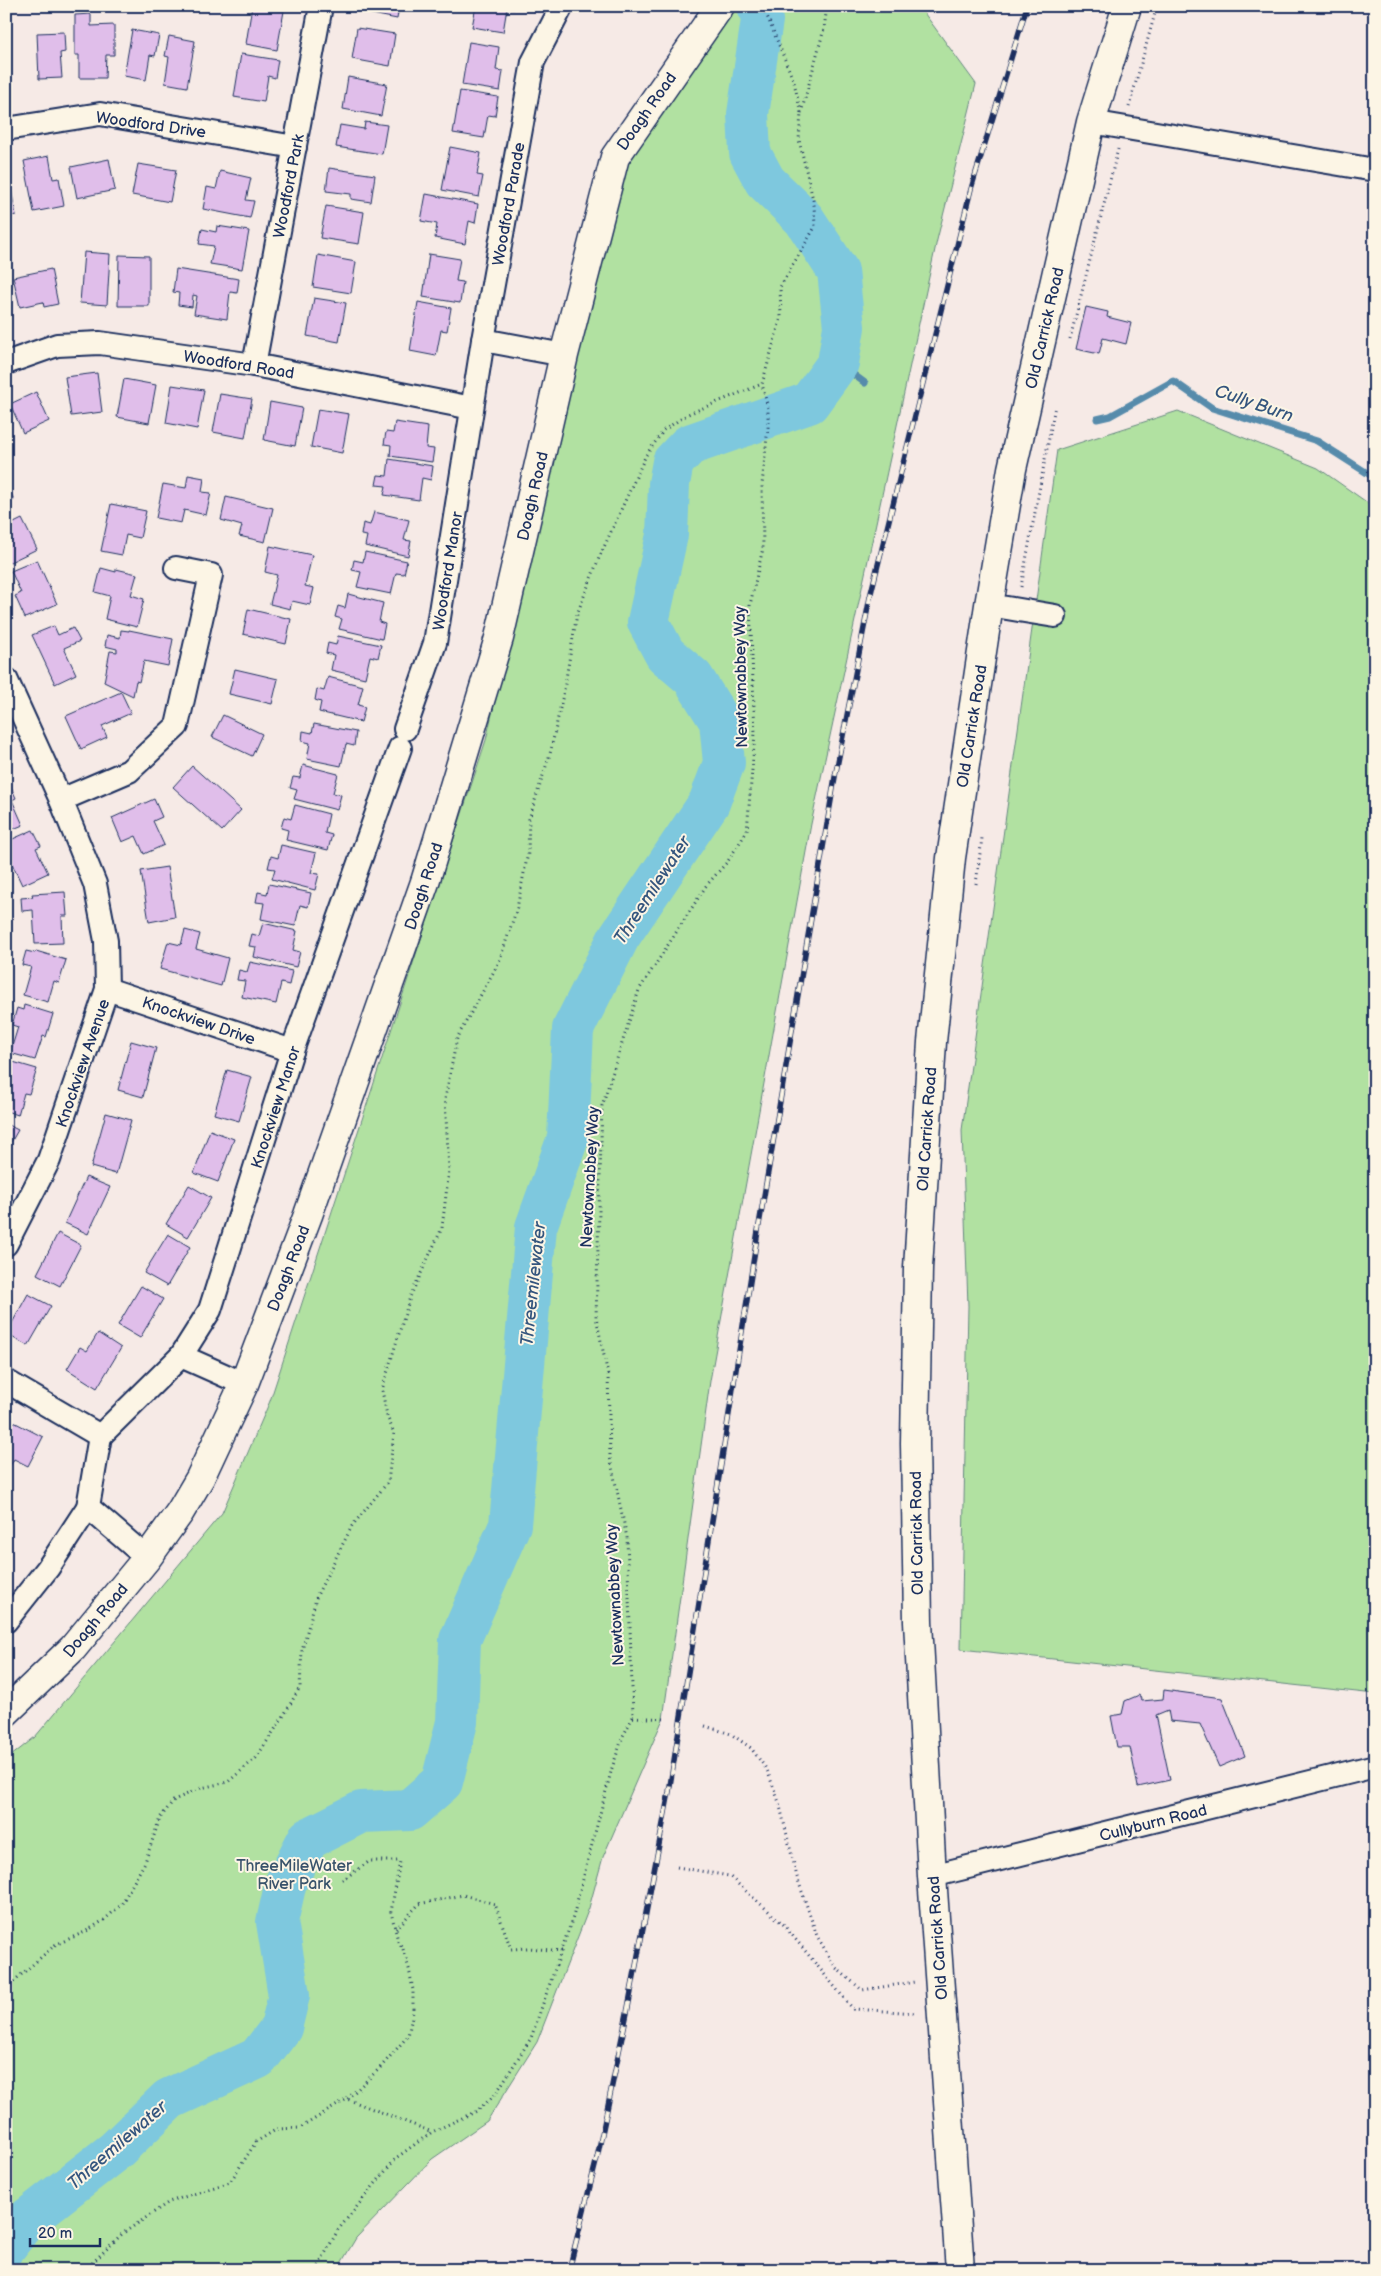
<svg xmlns="http://www.w3.org/2000/svg" width="1381" height="2276" font-family="'Balsamiq Sans',sans-serif">
<style>
.green{fill:#b1e1a1;stroke:#668880}
.lines{fill:none;stroke-linecap:round;stroke-linejoin:round}
.stream{stroke:#568bab;stroke-width:7}
.river{stroke:#7ec8de;stroke-width:42}
.building{fill:#e0beea;stroke:#1b2f5e}
.minor-casing{stroke:#1b2f5e;stroke-width:26}
.major-casing{stroke:#1b2f5e;stroke-width:31}
.path{stroke:#1b2f5e;stroke-width:3;stroke-dasharray:1 4;stroke-linecap:butt}
.minor{stroke:#fcf5e5;stroke-width:22}
.major{stroke:#fcf5e5;stroke-width:28}
.rail-casing{stroke:#1b2f5e;stroke-width:5.5}
.rail{stroke:#fcf5e5;stroke-width:4;stroke-dasharray:11;stroke-linecap:butt}
.labels{text-anchor:middle;stroke-width:4;stroke-linejoin:round;paint-order:stroke}
.street-label{font-size:16px;fill:#1b2f5e;stroke:#fcf5e5}
.park-label{font-size:16px;fill:#39536b;stroke:#fcf5e5}
.water-label{font-size:18px;font-style:italic;fill:#34557e;stroke:#fcf5e5}
</style>
<rect width="100%" height="100%" fill="#f6eae6"/>
<filter id="ink" filterUnits="userSpaceOnUse"><feTurbulence type="fractalNoise" baseFrequency=".02" numOctaves="2"/><feDisplacementMap in="SourceGraphic" scale="10" xChannelSelector="R" yChannelSelector="G"/><feConvolveMatrix kernelMatrix="1 2 1 2 8 2 1 2 1" color-interpolation-filters="sRGB"/></filter>
<g filter="url(#ink)">
<!-- green -->
<g class="green">
<path d="M736,6H919L976,84L937,240L811,824L710,1381L663,1719L603,1857L589,1908L537,2042L487,2121L432,2159L356,2238L337,2270H6V1760L35,1737L222,1513L270,1401L486,740L618,165Z"/>
<path d="M1178,411L1318,468L1375,508V1694L961,1649L968,1306L962,1130L1057,450Z"/>
</g>
<g class="lines">
<!-- stream -->
<g class="stream">
<path d="M838,363L865,383"/>
<path d="M1097,419L1110,416L1173,381L1212,408L1317,441L1375,478"/>
</g>
<!-- river -->
<path class="river" d="M6,2246L25,2221L116,2150L169,2099L258,2058L281,2028L289,1995L277,1922L286,1882L308,1839L361,1812L410,1810L442,1782L457,1722L460,1640L510,1525L536,1227L568,1138L573,1029L619,937L709,803L724,763L720,721L693,678L665,654L648,622L667,535L669,484L673,462L689,445L809,403L838,363L844,327L838,271L804,219L765,181L750,153L748,114L762,20L758,6"/>
</g>
<!-- building -->
<g class="building">
<path d="M252,6L284,11L277,50L246,44Z"/>
<path d="M368,6H399L397,19L367,13Z"/>
<path d="M476,6H514V9L507,8L503,32L472,27Z"/>
<path d="M91,14V26L114,25V55H106L105,78H79V55H75V15Z"/>
<path d="M357,28L395,34L390,66L352,59Z"/>
<path d="M132,30L159,35L155,56L150,55L146,80L124,76Z"/>
<path d="M64,32L65,52L60,53L62,78L39,79L37,33Z"/>
<path d="M169,36L195,41L187,87L165,83L169,57L165,56Z"/>
<path d="M469,42L499,47L496,70L503,71L500,91L462,85Z"/>
<path d="M241,54L278,60L275,78L268,76L264,102L234,97Z"/>
<path d="M348,77L387,84L381,116L343,109Z"/>
<path d="M460,91L498,97L495,116L488,115L484,138L453,133Z"/>
<path d="M365,122L387,125L382,154L336,147L340,125L364,129Z"/>
<path d="M450,147L481,153L477,175L483,176L479,197L442,190Z"/>
<path d="M49,156L53,179L59,178L64,206L34,212L24,161Z"/>
<path d="M109,159L115,190L77,198L71,167Z"/>
<path d="M6,163L16,215L6,217Z"/>
<path d="M138,164L176,170L170,202L132,195Z"/>
<path d="M329,168L375,175L371,202L351,199V194L326,191Z"/>
<path d="M220,171L251,178L246,200L254,201L250,218L203,209L207,187L216,189Z"/>
<path d="M426,194L478,204L475,223L469,221L465,244L435,238L437,224L421,221Z"/>
<path d="M326,206L364,212L359,244L320,238Z"/>
<path d="M217,226L249,231L242,269L210,264L214,246L199,244L202,229L216,232Z"/>
<path d="M84,252L110,254L107,305L80,303Z"/>
<path d="M429,254L460,259L456,281L463,282L460,303L423,297Z"/>
<path d="M119,255L149,256V306H118Z"/>
<path d="M318,255L356,262L351,293L313,287Z"/>
<path d="M51,269L58,304L44,307L43,302L20,307L13,277Z"/>
<path d="M176,269L239,279L237,293L230,292L227,319L194,314L197,296L193,295L192,307L178,305L179,293L173,292Z"/>
<path d="M314,298L346,303L339,342L307,336Z"/>
<path d="M418,302L451,308L447,331L441,330L436,356L410,351Z"/>
<path d="M1086,307L1108,312L1107,317L1131,323L1126,344L1103,338L1099,354L1076,349Z"/>
<path d="M97,373L102,412L71,416L65,377Z"/>
<path d="M124,379L156,385L149,423L117,417Z"/>
<path d="M172,385L204,390L197,429L166,423Z"/>
<path d="M36,392L49,421L23,433L10,404Z"/>
<path d="M220,394L252,399L245,438L213,432Z"/>
<path d="M270,402L302,408L295,446L264,440Z"/>
<path d="M318,409L349,414L342,453L311,447Z"/>
<path d="M395,422L428,427L426,448L434,449L432,462L390,456L391,445L384,444L386,432L393,433Z"/>
<path d="M389,459L433,466L431,480L422,478L419,500L384,495L386,486L376,485L378,475L387,476Z"/>
<path d="M188,475L204,478L202,492L211,493L206,515L184,510L181,523L156,518L163,484L186,488Z"/>
<path d="M6,482L14,500L6,504Z"/>
<path d="M226,497L273,508L265,542L239,536L242,526L221,520Z"/>
<path d="M111,504L146,511L140,538L126,535L122,555L101,551Z"/>
<path d="M374,512L409,520L404,540L411,541L408,556L365,546L367,536L361,535L363,523L370,525Z"/>
<path d="M22,519L37,549L6,564V527Z"/>
<path d="M270,546L312,555L305,586L314,588L310,605L292,601L290,609L270,604L277,575L265,572Z"/>
<path d="M365,552L407,561L404,574L396,573L391,594L357,587L361,572L352,570L354,560L363,562Z"/>
<path d="M37,560L57,604L25,618L15,596L21,593L11,571Z"/>
<path d="M101,568L116,572V569L137,574L131,595L144,599L137,627L105,619L110,596L95,592Z"/>
<path d="M348,594L383,603L379,622L385,624L382,639L339,629L342,619L335,617L338,606L345,608Z"/>
<path d="M248,609L291,619L286,644L243,634Z"/>
<path d="M54,626L58,635L73,628L80,641L64,648L76,674L55,684L32,635Z"/>
<path d="M121,630L129,631V630L173,639L168,666L144,661L139,682L136,681L133,696L104,682L110,651L117,652V649L105,646L107,635L120,638Z"/>
<path d="M338,636L381,645L378,658L370,656L365,678L331,670L334,655L326,653L328,643L336,645Z"/>
<path d="M235,669L278,679L272,704L229,694Z"/>
<path d="M328,677L363,686L358,705L365,707L361,722L319,712L321,702L315,700L317,689L324,691Z"/>
<path d="M121,692L131,713L102,726L107,737L81,749L66,716Z"/>
<path d="M223,715L262,734L252,756L212,737Z"/>
<path d="M314,724L356,732L354,746L346,744L341,766L307,759L310,743L302,741L303,731L312,733Z"/>
<path d="M303,765L338,774L333,793L341,795L337,810L294,799L297,790L290,788L293,777L300,778Z"/>
<path d="M192,766L241,810L222,831L173,787Z"/>
<path d="M7,778L16,798L12,800L23,825L6,832Z"/>
<path d="M154,799L162,817L153,821L164,845L144,854L136,836L122,842L112,818Z"/>
<path d="M295,805L329,814L325,833L332,835L328,850L286,840L288,830L281,828L284,817L291,819Z"/>
<path d="M33,830L41,846L36,848L48,873L22,885L6,851V842Z"/>
<path d="M281,845L316,853L311,873L319,874L315,890L272,879L275,869L268,868L271,856L278,858Z"/>
<path d="M167,867L175,917L149,922L141,871Z"/>
<path d="M269,884L311,893L308,907L300,905L295,926L261,919L264,903L256,902L258,892L267,894Z"/>
<path d="M65,892L67,916H62L63,943L35,944L33,910L22,911L21,898L33,897L32,894Z"/>
<path d="M263,923L297,931L293,950L300,952L296,967L254,957L256,947L249,946L252,934L259,936Z"/>
<path d="M185,930L200,934L196,949L228,958L221,986L160,969L168,942L181,945Z"/>
<path d="M26,951L35,953L36,951L66,960L59,983L54,981L48,1002L23,995L31,967L22,965Z"/>
<path d="M250,962L292,971L289,985L281,983L276,1004L242,997L245,981L237,980L239,970L247,972Z"/>
<path d="M24,1005L53,1014L46,1037L43,1036L35,1060L10,1053L18,1027L12,1025L17,1008L23,1010Z"/>
<path d="M131,1041L156,1048L143,1097L118,1090Z"/>
<path d="M6,1060L37,1069L29,1094L24,1093L18,1115L6,1111Z"/>
<path d="M227,1070L252,1077L239,1121L214,1114Z"/>
<path d="M106,1113L131,1120L116,1174L91,1167Z"/>
<path d="M6,1124L18,1130L6,1151Z"/>
<path d="M210,1130L234,1139L218,1182L194,1173Z"/>
<path d="M86,1177L110,1187L88,1234L65,1223Z"/>
<path d="M189,1185L211,1198L188,1237L166,1224Z"/>
<path d="M58,1233L81,1245L60,1286L37,1274Z"/>
<path d="M168,1234L190,1247L167,1286L144,1273Z"/>
<path d="M141,1286L163,1299L140,1338L118,1325Z"/>
<path d="M28,1294L51,1306L28,1346L6,1334Z"/>
<path d="M98,1333L121,1348L97,1388L67,1369L80,1347L87,1351Z"/>
<path d="M6,1418L43,1437L28,1466L14,1459L6,1473Z"/>
<path d="M1164,1690L1222,1698L1245,1756L1219,1767L1200,1724L1170,1721L1168,1710L1156,1715L1170,1780L1138,1787L1130,1747H1117L1111,1716L1122,1714L1125,1701L1139,1695L1142,1701L1163,1699Z"/>
</g>
<g class="lines">
<!-- minor casing -->
<g class="minor-casing">
<g id="minor">
<path d="M1091,122L1375,170"/>
<path d="M6,129L100,114L295,147"/>
<path d="M483,340L564,355"/>
<path d="M6,363L57,345L100,343L254,365L472,408"/>
<path d="M254,365L321,6"/>
<path d="M989,605L1055,616"/>
<path d="M6,679L61,800L95,884L106,941L107,989L49,1160L6,1244"/>
<path d="M405,729L435,643L483,340L533,62L562,6"/>
<path d="M61,800L129,771L177,726L211,575L176,568"/>
<path d="M107,989L292,1051"/>
<path d="M181,1356L244,1384"/>
<path d="M6,1381L100,1436L88,1507L147,1558"/>
<path d="M100,1436L181,1356L210,1310L292,1051L400,748"/>
<path d="M6,1621L48,1568L88,1507"/>
<path d="M932,1876L1375,1766"/>
</g>
</g>
<!-- major casing -->
<g class="major-casing">
<g id="major">
<path d="M6,1712L73,1648L147,1558L180,1512L200,1478L244,1384L308,1215L425,882L499,638L564,355L615,157L720,6"/>
<path d="M960,2270L932,1876L918,1622L915,1443L918,1268L932,1042L951,858L989,605L1012,469L1091,122L1127,6"/>
</g>
</g>
<!-- path -->
<g class="path">
<path d="M1129,107L1157,6"/>
<path d="M801,113L824,29L827,6"/>
<path d="M1070,339L1118,149"/>
<path d="M1021,587L1055,406"/>
<path d="M976,884L982,838"/>
<path d="M633,1717L665,1719"/>
<path d="M705,1726L731,1734L751,1748L767,1770L779,1802L797,1877L817,1936L835,1967L862,1990L915,1982"/>
<path d="M677,1867L729,1876L783,1924L853,2009L917,2013"/>
<path d="M342,1880L370,1861H400L391,1912L398,1941L403,1949L409,1969L413,1990V2012L408,2036L380,2068L347,2099"/>
<path d="M396,1929L419,1904L463,1895L495,1904L511,1949L528,1948L562,1951"/>
<path d="M6,1988L55,1945L85,1932L104,1920L121,1905L145,1862L160,1818L174,1800L201,1788L228,1782L256,1758L283,1717L300,1687L302,1650L317,1595L352,1526L388,1482L394,1433L387,1416L382,1390L410,1297L442,1228L449,1170L445,1099L457,1038L499,962L517,908L528,853L529,819L550,754L564,690L577,614L599,558L646,455L664,430L688,414L762,384"/>
<path d="M85,2270L122,2234L169,2202L230,2182L256,2142L277,2129L300,2128L347,2099L432,2132"/>
<path d="M316,2270L338,2230L396,2158L432,2132L477,2111L495,2095L531,2038L573,1917L612,1768L623,1736L633,1717L627,1538L610,1457L608,1375L596,1317L602,1106L639,990L706,886L728,861L747,831L755,733L750,605L763,548L762,485L768,427V408L762,384L781,317L780,287L815,227L814,204L799,140L801,113L794,82L763,6"/>
</g>
<!-- minor -->
<use href="#minor" class="minor"/>
<!-- major -->
<use href="#major" class="major"/>
<!-- rail casing -->
<g class="rail-casing">
<path id="rail" d="M569,2270L597,2158L627,2013L669,1792L758,1231L835,777L870,597L971,189L1027,6"/>
</g>
<!-- rail -->
<use href="#rail" class="rail"/>
</g>
</g>
<g class="labels">
<!-- street labels -->
<g class="street-label">
<text transform="translate(646 111) rotate(-55)" y="6">Doagh Road</text>
<text transform="translate(151 124) rotate(8)" y="6">Woodford Drive</text>
<text transform="translate(288 186) rotate(-79)" y="6">Woodford Park</text>
<text transform="translate(508 204) rotate(-80)" y="6">Woodford Parade</text>
<text transform="translate(1044 328) rotate(-77)" y="6">Old Carrick Road</text>
<text transform="translate(239 364) rotate(9)" y="6">Woodford Road</text>
<text transform="translate(532 496) rotate(-77)" y="6">Doagh Road</text>
<text transform="translate(447 571) rotate(-81)" y="6">Woodford Manor</text>
<text transform="translate(740 677) rotate(-91)" y="6">Newtownabbey Way</text>
<text transform="translate(971 726) rotate(-81)" y="6">Old Carrick Road</text>
<text transform="translate(423 886) rotate(-72)" y="6">Doagh Road</text>
<text transform="translate(199 1020) rotate(19)" y="6">Knockview Drive</text>
<text transform="translate(82 1063) rotate(-71)" y="6">Knockview Avenue</text>
<text transform="translate(275 1107) rotate(-72)" y="6">Knockview Manor</text>
<text transform="translate(926 1129) rotate(-86)" y="6">Old Carrick Road</text>
<text transform="translate(589 1177) rotate(-87)" y="6">Newtownabbey Way</text>
<text transform="translate(288 1268) rotate(-69)" y="6">Doagh Road</text>
<text transform="translate(916 1533) rotate(-91)" y="6">Old Carrick Road</text>
<text transform="translate(614 1595) rotate(-93)" y="6">Newtownabbey Way</text>
<text transform="translate(95 1620) rotate(-50)" y="6">Doagh Road</text>
<text transform="translate(1153 1822) rotate(-14)" y="6">Cullyburn Road</text>
<text transform="translate(937 1938) rotate(-94)" y="6">Old Carrick Road</text>
</g>
<!-- park labels -->
<g class="park-label">
<text x="294" y="1871">ThreeMileWater<tspan x="294" dy="18">River Park</tspan></text>
</g>
<!-- water labels -->
<g class="water-label">
<text transform="translate(1254 403) rotate(19)" y="6">Cully Burn</text>
<text transform="translate(652 890) rotate(-57)" y="6">Threemilewater</text>
<text transform="translate(533 1284) rotate(-84)" y="6">Threemilewater</text>
<text transform="translate(117 2145) rotate(-41)" y="6">Threemilewater</text>
</g>
</g>
<!-- margin -->
<rect width="1381" height="2276" fill="none" stroke="#fcf5e5" stroke-width="25"/>
<rect x="12" y="12" width="1356" height="2251" fill="none" stroke="#1b2f5e" stroke-width="2" filter="url(#ink)"/>
<!-- scale -->
<path d="M30 2238v8h70v-8" fill="none" stroke="#1b2f5e" stroke-width="2.5"/>
<text x="38" y="2238" font-size="15" fill="#1b2f5e" stroke="#fcf5e5" stroke-width="4" paint-order="stroke">20 m</text>
</svg>
